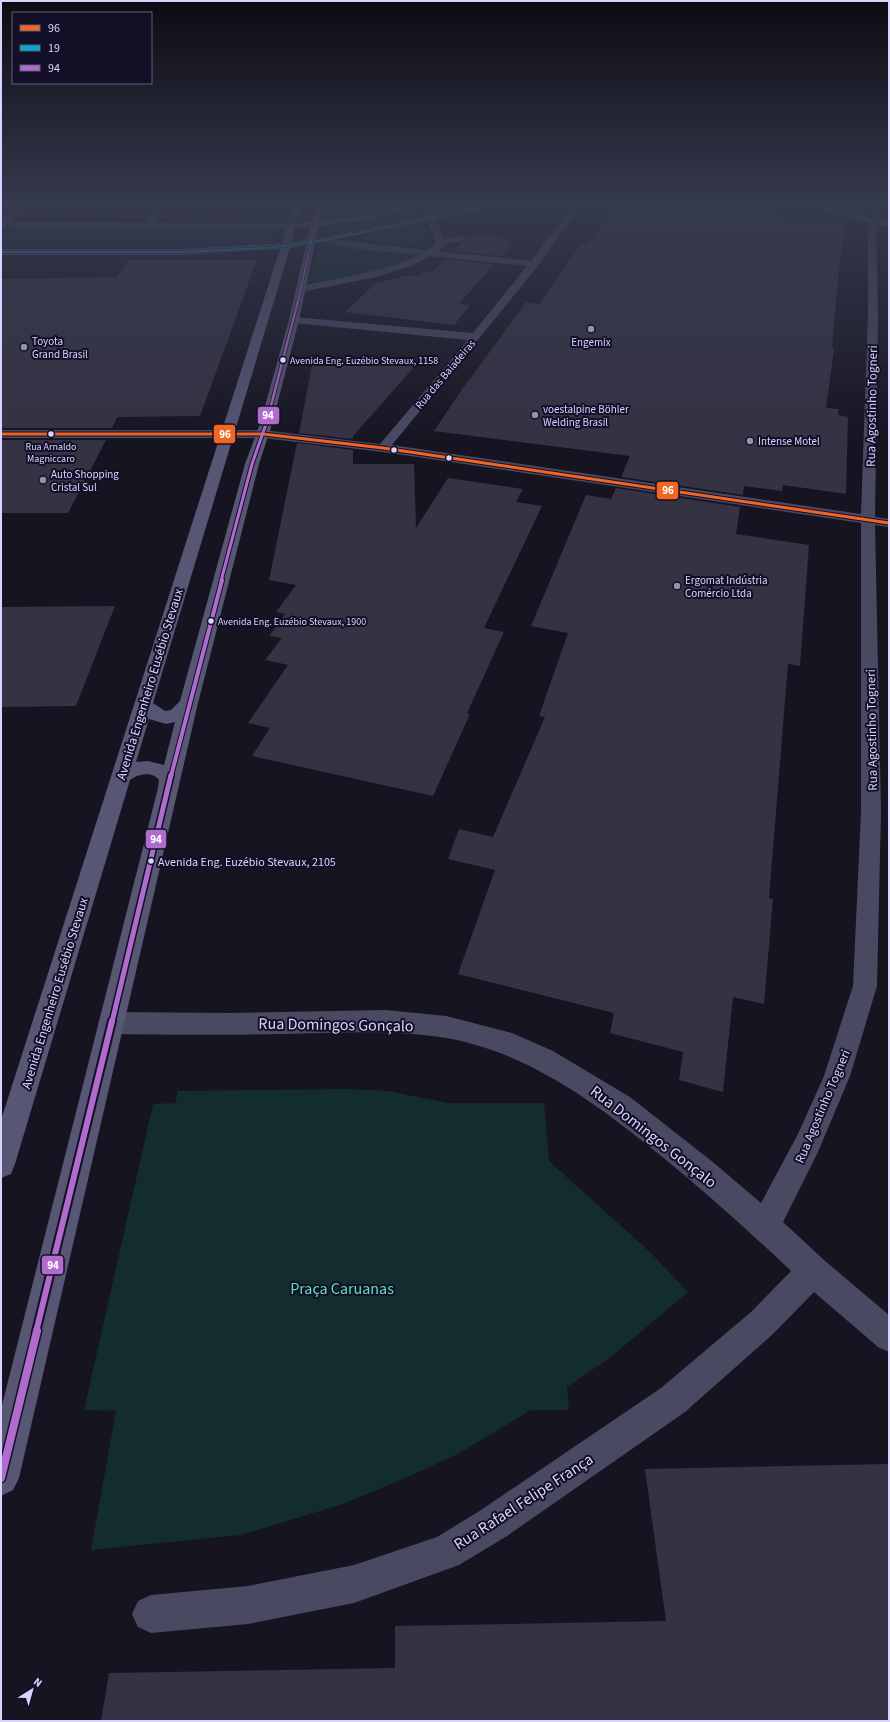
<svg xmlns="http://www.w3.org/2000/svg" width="890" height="1722" font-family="'Source Sans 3',sans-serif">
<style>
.green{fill:#132c2d}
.building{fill:#343243}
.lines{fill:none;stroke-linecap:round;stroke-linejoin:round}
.street{fill:#4a4962;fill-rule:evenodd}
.secondary{fill:#575674;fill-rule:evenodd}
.highway{fill:#67516a;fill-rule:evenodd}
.bus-1-casing{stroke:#130f26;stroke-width:5}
.bus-2-casing{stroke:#130f26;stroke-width:3}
.bus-3-far6-casing{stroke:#130f26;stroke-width:3}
.bus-3-far5-casing{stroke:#130f26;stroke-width:4}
.bus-3-far4-casing{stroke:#130f26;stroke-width:5}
.bus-3-far3-casing{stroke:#130f26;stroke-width:6}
.bus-3-far2-casing{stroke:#130f26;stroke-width:8}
.bus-3-far1-casing{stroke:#130f26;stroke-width:10}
.bus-3-casing{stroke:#130f26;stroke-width:11}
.bus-1{stroke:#f26522;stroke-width:3}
.bus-2{stroke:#00a9ce;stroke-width:2}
.bus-3-far6{stroke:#b06ccc;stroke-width:2}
.bus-3-far5{stroke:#b06ccc;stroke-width:2.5}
.bus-3-far4{stroke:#b06ccc;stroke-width:3}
.bus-3-far3{stroke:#b06ccc;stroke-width:4}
.bus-3-far2{stroke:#b06ccc;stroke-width:5}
.bus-3-far1{stroke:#b06ccc;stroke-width:6}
.bus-3{stroke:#b06ccc;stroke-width:8}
.poi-dot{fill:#9591b1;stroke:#130f26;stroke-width:1.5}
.bus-dot{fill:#d9d4ff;stroke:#130f26;stroke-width:1.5}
.labels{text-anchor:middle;stroke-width:4;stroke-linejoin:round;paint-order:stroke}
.far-bus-label{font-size:10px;fill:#d9d4ff;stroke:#130f26;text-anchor:start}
.far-poi-label{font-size:11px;fill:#d9d4ff;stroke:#130f26;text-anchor:start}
.far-street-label{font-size:11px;fill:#d9d4ff;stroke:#130f26}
.bus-label{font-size:12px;fill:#d9d4ff;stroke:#130f26;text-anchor:start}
.street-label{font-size:13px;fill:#d9d4ff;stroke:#130f26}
.near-street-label{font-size:16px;fill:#d9d4ff;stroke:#130f26}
.near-park-label{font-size:16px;fill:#5fe0c0;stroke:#130f26}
.line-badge{stroke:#130f26;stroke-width:1.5}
.badge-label{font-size:11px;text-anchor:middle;font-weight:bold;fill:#fff}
</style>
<rect width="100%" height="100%" fill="#161421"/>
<!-- green -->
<g class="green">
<path d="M331,203L363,205L390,210L327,218Z"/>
<path d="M472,203H491L335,234L328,233L327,229L334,226L388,220Z"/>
<path d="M543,203H563L569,206L538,211L527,206Z"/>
<path d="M415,222L427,229L432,241L427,248L382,244L364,239L365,235L369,232Z"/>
<path d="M12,225L281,228L276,241L268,243L203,247H1V236Z"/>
<path d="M330,244L421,254C386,274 349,278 309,282L318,246Z"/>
<path d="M349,1089L388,1091L448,1103H544L549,1161L650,1252L688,1292L611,1357L567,1387L569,1410H531L458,1454L401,1480L343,1504L271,1526L240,1535L91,1550L116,1411L84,1410L153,1104L175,1103L178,1091Z"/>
</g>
<!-- building -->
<g class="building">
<path d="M617,203H700L734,207L736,203H775L771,217L847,224L840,259L832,348H834L826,408L839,409L838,415L848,417L846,494L783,485L782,491L744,486L743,495L621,477L630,456L434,431L469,379H470L526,302L539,304L582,243L587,245Z"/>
<path d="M494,234L512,243L501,256L453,251L467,238Z"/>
<path d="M445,259L494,264L459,304L470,305L454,325L345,312L376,283L410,275L419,276L425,271L432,272Z"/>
<path d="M128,260H257L200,416L117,417L112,428H1V279L117,277Z"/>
<path d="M366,359L415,366L353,436V439L299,433L313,360Z"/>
<path d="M1,440H106L68,513H1Z"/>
<path d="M297,443L353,450V464H414L416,528L448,478L523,489L516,502L542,506L484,628L504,632L467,713L470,714L433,796L252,756L270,728L248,723L288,665L265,660L282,638L269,636L285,614L276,612L296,585L269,580Z"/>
<path d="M616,488L740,507L736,534L809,545L800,666L788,664L769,898L773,899L764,1004L733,997L723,1092L679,1080L683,1052L610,1033L614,1013L458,974L495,870L448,859L459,829L493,837L545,717L539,716L568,633L531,626L586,495L611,499Z"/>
<path d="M115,606L76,706L1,707V607Z"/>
<path d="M889,1464V1721H101L109,1673L395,1668V1626L666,1621L645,1469Z"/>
</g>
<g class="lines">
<!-- street -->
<g class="street">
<path d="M157,203H165L150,227H144L143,225Z"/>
<path d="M346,203H367L410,210L414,212L410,214L350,205Z"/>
<path d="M575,203H583L538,266L392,445L861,514L868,314V221L874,214H877L881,216L876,222L878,314L875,517L889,519V527L875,525L881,812L877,986L850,1076L818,1152L783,1222L824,1260L889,1315V1352L878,1347L814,1292L773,1334L685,1412L507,1536L459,1565L354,1603L248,1624L151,1633L138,1627L132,1614L138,1601L151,1595L248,1586L354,1565L437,1537L481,1510L661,1388L751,1312L791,1271C749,1231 705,1192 660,1155C597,1104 528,1052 446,1038C392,1029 337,1033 282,1034C225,1035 168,1035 111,1034L102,1031L98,1023L102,1015L111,1012L230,1013L386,1010L446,1016L512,1033L553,1051L630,1097L714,1163L761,1203L798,1134L824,1076L853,986L861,812V523L383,452L263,438H1V430H263L380,444L468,340L294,323L289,320L290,318L294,317L473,333L527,266L430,256L411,266L376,277L301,292L298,291L296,289L298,287C340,276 377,275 419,255L351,248L323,242L322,240L323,238L426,250L435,245C435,234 430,227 425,218L429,215L432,216L440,228L444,239L462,235L466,238L465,240L444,244L442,248L437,251L531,261Z"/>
</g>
<!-- secondary -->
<g class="secondary">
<path d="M294,203H302L296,223L312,221L318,203H326L320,220L375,215L379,217L375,219L319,226L316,239L490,203H507L503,205L315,244L299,320L272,424L259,464L198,703L19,1478L13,1490L1,1496V1409L158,788L159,780C152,771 138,774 130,780L15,1164L11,1174L1,1178V1120L280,249L180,255H1V249H180L282,243L286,229L22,228L3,224L2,222L6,219L22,222L288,223ZM310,226L307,240L291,242L295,228ZM306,245L289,320L260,424L245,464L180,701L171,710L165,711L153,703L290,248ZM149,719L166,724L175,722L164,765L148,761L136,762Z"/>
<path d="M797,203H811L889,222V228Z"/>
</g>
<!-- highway -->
<path class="highway" d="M19,203H28L4,228L1,229V221Z"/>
<!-- bus-1 casing -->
<g class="bus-1-casing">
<path id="bus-1" d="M1,434H263L383,448L889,523"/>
</g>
<!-- bus-2 casing -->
<g class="bus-2-casing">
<path id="bus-2" d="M1,252H180L267,248L326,240L503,203"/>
</g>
<!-- bus-3-far6 casing -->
<g class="bus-3-far6-casing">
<path id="bus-3-far6" d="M298,302L315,224L322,203"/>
</g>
<!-- bus-3-far5 casing -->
<g class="bus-3-far5-casing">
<path id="bus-3-far5" d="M266,425L298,301"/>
</g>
<!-- bus-3-far4 casing -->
<g class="bus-3-far4-casing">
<path id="bus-3-far4" d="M221,581L252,464L266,424"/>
</g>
<!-- bus-3-far3 casing -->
<g class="bus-3-far3-casing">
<path id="bus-3-far3" d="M171,776L222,580"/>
</g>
<!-- bus-3-far2 casing -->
<g class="bus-3-far2-casing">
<path id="bus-3-far2" d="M112,1022L171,775"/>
</g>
<!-- bus-3-far1 casing -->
<g class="bus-3-far1-casing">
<path id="bus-3-far1" d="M36,1332L112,1021"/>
</g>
<!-- bus-3 casing -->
<g class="bus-3-casing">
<path id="bus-3" d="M1,1478L37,1331"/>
</g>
<!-- bus-1 -->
<use href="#bus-1" class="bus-1"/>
<!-- bus-2 -->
<use href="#bus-2" class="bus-2"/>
<!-- bus-3-far6 -->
<use href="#bus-3-far6" class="bus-3-far6"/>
<!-- bus-3-far5 -->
<use href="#bus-3-far5" class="bus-3-far5"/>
<!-- bus-3-far4 -->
<use href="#bus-3-far4" class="bus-3-far4"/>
<!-- bus-3-far3 -->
<use href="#bus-3-far3" class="bus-3-far3"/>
<!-- bus-3-far2 -->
<use href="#bus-3-far2" class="bus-3-far2"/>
<!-- bus-3-far1 -->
<use href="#bus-3-far1" class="bus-3-far1"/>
<!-- bus-3 -->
<use href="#bus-3" class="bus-3"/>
</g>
<!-- sky -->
<linearGradient id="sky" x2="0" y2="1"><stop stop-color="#0c0b12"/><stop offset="0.46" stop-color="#363a4e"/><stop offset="1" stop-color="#363a4e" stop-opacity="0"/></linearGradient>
<rect width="890" height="444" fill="url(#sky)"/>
<!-- markers -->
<g class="poi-dot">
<circle cx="591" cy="329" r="4"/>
<circle cx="24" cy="347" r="4"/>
<circle cx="535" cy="415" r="4"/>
<circle cx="750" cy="441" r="4"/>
<circle cx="43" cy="480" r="4"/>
<circle cx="677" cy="586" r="4"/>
</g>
<g class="bus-dot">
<circle cx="283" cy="360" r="3.5"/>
<circle cx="51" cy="434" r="3.5"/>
<circle cx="394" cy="450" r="3.5"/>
<circle cx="449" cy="458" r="3.5"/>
<circle cx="211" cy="621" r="3.5"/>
<circle cx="151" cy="861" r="3.5"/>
</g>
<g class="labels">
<!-- far-bus labels -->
<g class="far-bus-label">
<text x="290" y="364">Avenida Eng. Euzébio Stevaux, 1158</text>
<text x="51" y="450" text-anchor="middle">Rua Arnaldo<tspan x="51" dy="12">Magniccaro</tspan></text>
<text x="218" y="625">Avenida Eng. Euzébio Stevaux, 1900</text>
</g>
<!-- far-poi labels -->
<g class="far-poi-label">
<text x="32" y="345">Toyota<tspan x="32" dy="13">Grand Brasil</tspan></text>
<text x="591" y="346" text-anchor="middle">Engemix</text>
<text x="543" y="413">voestalpine Böhler<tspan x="543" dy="13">Welding Brasil</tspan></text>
<text x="758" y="445">Intense Motel</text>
<text x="51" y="478">Auto Shopping<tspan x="51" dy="13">Cristal Sul</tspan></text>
<text x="685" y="584">Ergomat Indústria<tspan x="685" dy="13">Comércio Ltda</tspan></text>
</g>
<!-- far-street labels -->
<g class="far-street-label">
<text transform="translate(445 374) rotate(-50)" y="4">Rua das Baiadeiras</text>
</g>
<!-- bus labels -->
<g class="bus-label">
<text x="158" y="866">Avenida Eng. Euzébio Stevaux, 2105</text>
</g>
<!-- street labels -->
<g class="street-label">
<text transform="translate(871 406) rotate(-89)" y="5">Rua Agostinho Togneri</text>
<text transform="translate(149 684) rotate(-73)" y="5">Avenida Engenheiro Eusébio Stevaux</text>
<text transform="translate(871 730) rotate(-91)" y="5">Rua Agostinho Togneri</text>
<text transform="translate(54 993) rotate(-73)" y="5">Avenida Engenheiro Eusébio Stevaux</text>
<text transform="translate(822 1106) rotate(-67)" y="5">Rua Agostinho Togneri</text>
</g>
<!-- near-street labels -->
<g class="near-street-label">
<text transform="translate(336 1024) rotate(1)" y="6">Rua Domingos Gonçalo</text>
<text transform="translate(654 1136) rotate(38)" y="6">Rua Domingos Gonçalo</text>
<text transform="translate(523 1501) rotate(-33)" y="6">Rua Rafael Felipe França</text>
</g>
<!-- near-park labels -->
<g class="near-park-label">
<text x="342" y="1294">Praça Caruanas</text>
</g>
</g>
<g class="line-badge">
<rect x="257" y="406" width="23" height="19" rx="4" fill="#b06ccc"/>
<rect x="213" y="424" width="23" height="20" rx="4" fill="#f26522"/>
<rect x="656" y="481" width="23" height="19" rx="4" fill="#f26522"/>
<rect x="145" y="829" width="22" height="20" rx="4" fill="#b06ccc"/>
<rect x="41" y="1255" width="23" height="20" rx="4" fill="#b06ccc"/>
</g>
<g class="badge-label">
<text x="268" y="419">94</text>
<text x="225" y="438">96</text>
<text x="668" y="494">96</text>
<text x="156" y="843">94</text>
<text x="53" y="1269">94</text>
</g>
<!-- border -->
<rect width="890" height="1722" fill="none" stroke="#d9d4ff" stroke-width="4"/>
<!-- legend -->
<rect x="12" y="12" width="140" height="72" fill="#130f26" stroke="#625e7d"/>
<rect x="20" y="25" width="20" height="6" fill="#f26522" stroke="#625e7d"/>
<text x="48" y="32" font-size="12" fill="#d9d4ff">96</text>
<rect x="20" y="45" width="20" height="6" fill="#00a9ce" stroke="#625e7d"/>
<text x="48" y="52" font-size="12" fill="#d9d4ff">19</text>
<rect x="20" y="65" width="20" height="6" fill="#b06ccc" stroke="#625e7d"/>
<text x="48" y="72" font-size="12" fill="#d9d4ff">94</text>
<!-- north arrow -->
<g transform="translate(32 1690) rotate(37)" stroke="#130f26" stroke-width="3" paint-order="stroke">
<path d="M0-3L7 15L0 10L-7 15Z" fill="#d9d4ff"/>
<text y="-6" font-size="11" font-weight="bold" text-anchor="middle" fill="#d9d4ff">N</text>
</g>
</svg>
